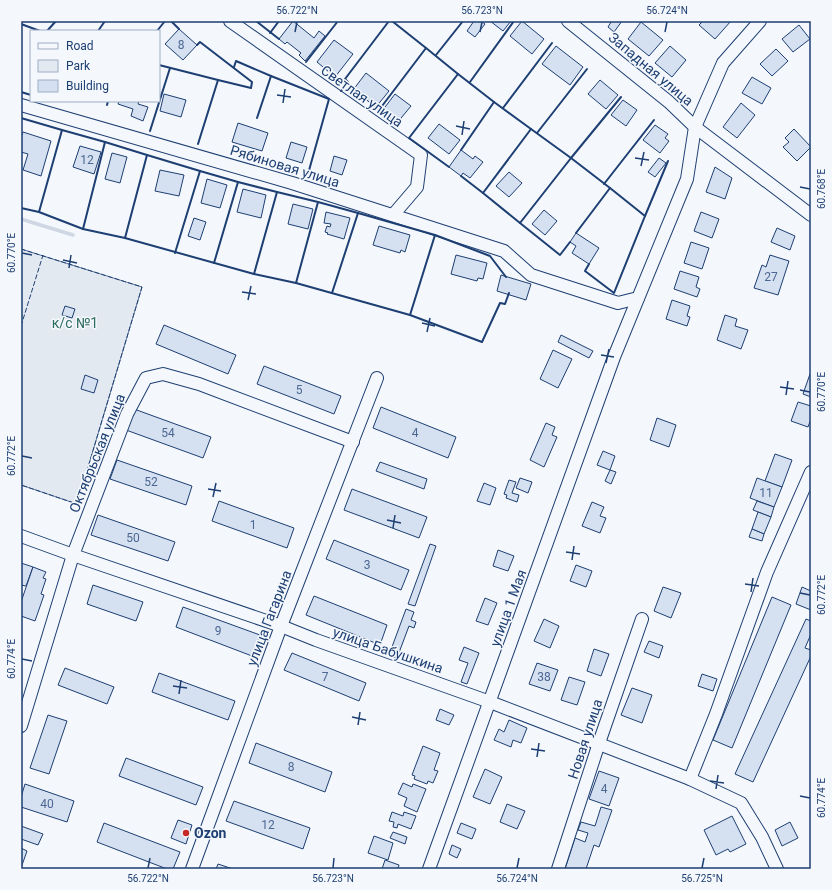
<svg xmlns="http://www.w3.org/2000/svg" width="832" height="890" font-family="Roboto,sans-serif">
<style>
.green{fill:#e3e9f0;stroke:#687fa3}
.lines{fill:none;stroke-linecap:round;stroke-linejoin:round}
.stream{stroke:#cfd7e4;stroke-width:3.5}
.building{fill:#d5e0f0;stroke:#1d3f73}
.minor-casing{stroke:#1d3f73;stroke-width:14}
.minor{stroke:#f4f7fb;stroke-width:12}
.fence{stroke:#1d3f73;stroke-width:1;stroke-dasharray:5 2;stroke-linecap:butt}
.wall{stroke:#1d3f73;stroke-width:2}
.ticks{fill:none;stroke:#1d3f73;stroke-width:1.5}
.poi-dot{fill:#c62828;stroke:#f4f7fb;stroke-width:1.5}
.labels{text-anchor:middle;stroke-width:3;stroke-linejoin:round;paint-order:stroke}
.number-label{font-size:12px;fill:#4b6792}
.street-label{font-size:14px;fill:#1d3f73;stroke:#f4f7fb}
.park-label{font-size:14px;fill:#2c6c60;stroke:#f4f7fb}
.poi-label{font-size:14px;font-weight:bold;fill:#1d3f73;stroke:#f4f7fb;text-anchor:start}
.neatline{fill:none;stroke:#1d3f73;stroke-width:1.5}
.ticks-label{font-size:10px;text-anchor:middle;fill:#1d3f73}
</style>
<rect width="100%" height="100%" fill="#f4f7fb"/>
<!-- green -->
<path class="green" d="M21,249L142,287L77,504L21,485Z"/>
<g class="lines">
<!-- stream -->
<path class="stream" d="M21,219L73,235"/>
</g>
<!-- building -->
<g class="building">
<path d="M293,21L314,38L319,31L325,36L305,61L299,55L301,53L287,42L285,44L279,39Z"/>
<path d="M474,21H481L485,24L475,37L467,31Z"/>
<path d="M490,21H511L503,31Z"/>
<path d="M522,21L544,39L532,54L510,36Z"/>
<path d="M609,21H622L614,32L608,27L611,22Z"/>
<path d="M703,21H731L715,39L699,25Z"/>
<path d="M641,22L663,40L649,56L628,39Z"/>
<path d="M799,25L810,39L793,52L782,39Z"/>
<path d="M179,29L197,45L183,60L165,44Z"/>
<path d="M334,40L353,54L335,77L317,62Z"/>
<path d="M556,46L583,67L570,85L542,64Z"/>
<path d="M670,46L686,60L672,77L655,63Z"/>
<path d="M776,49L788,61L772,76L760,64Z"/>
<path d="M366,73L389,91L376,107L353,90Z"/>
<path d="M752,77L771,88L762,104L742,93Z"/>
<path d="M600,80L618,95L606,109L588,94Z"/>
<path d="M164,94L186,100L181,117L160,111Z"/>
<path d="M395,94L411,106L397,123L382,111Z"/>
<path d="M623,100L637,110L626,126L611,115Z"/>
<path d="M119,101H139L138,104L148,107L143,121L131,116L133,109L118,104Z"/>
<path d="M741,103L755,115L737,138L723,127Z"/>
<path d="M238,123L268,133L262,151L232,142Z"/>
<path d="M439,124L460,140L449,154L428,138Z"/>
<path d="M655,125L668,134L665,138L669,141L660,153L643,140Z"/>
<path d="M794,129L811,147L797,161L783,147L789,142L785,138Z"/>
<path d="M23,132L51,141L41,176L23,170L28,154L21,152V137Z"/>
<path d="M291,142L307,147L302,163L286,158Z"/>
<path d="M80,146L101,152L94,174L73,167Z"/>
<path d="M461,150L473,159L475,156L483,162L470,178L463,173L461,176L449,167Z"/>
<path d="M112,153L127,157L120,183L105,179Z"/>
<path d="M334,156L347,160L342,175L330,171Z"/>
<path d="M659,158L666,163L655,177L648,172Z"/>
<path d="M715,167L732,178L725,199L706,192Z"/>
<path d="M160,170L184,175L179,196L155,191Z"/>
<path d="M509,172L522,183L509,197L496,186Z"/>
<path d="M207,179L227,185L220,208L201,203Z"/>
<path d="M243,189L266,195L261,218L237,212Z"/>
<path d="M293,204L313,209L308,229L288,224Z"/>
<path d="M544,210L557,221L545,235L532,224Z"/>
<path d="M326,212L350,218L344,239L327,234L328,233L325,232L327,226L330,227L331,224L324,223Z"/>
<path d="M701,212L719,219L712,238L694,231Z"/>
<path d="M194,218L206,222L200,240L188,236Z"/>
<path d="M379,226L410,235L405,252L401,250L400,253L373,245Z"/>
<path d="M777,228L795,236L790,250L771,242Z"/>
<path d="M576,233L599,248L589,264L572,253L576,246L570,242Z"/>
<path d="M691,242L709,248L702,269L684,263Z"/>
<path d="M456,255L487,263L483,279L478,278L477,281L451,274Z"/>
<path d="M770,255L789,261L778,295L754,288L762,265L766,267Z"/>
<path d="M680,271L699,277L696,287L700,289L697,297L674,289Z"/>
<path d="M501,275L531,284L526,300L497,291Z"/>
<path d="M672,300L690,306L687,316L690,317L687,326L666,319Z"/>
<path d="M65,306L75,309L72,318L62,315Z"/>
<path d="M725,315L737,319L735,326L748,330L741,349L717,340Z"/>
<path d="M164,325L236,355L228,374L156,344Z"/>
<path d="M561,335L593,351L589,358L558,342Z"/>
<path d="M553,350L572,359L558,388L540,379Z"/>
<path d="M264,366L341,396L334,414L257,384Z"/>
<path d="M810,374H811V397L803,394Z"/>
<path d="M85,375L98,380L94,393L81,389Z"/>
<path d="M798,402L811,406V419L808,427L791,421Z"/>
<path d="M381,407L456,437L448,458L373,428Z"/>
<path d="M134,409L211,437L203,458L126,430Z"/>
<path d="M657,418L676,425L669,447L650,440Z"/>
<path d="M546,423L555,427L552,435L557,437L544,467L530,460Z"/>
<path d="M603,451L615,456L610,470L597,465Z"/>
<path d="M775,454L792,460L782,487L765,481Z"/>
<path d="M117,460L192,486L186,505L110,479Z"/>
<path d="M380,462L427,479L424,489L376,471Z"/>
<path d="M610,470L616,472L611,484L605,481Z"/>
<path d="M520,478L532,482L528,493L516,488Z"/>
<path d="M757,478L782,487L774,507L750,498Z"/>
<path d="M509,480L516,482L512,493L519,495L517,502L506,498L507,495L504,494Z"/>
<path d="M484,483L496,488L490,505L477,501Z"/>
<path d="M352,489L427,517L419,538L344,510Z"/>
<path d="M219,501L294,528L287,548L212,521Z"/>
<path d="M757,501L774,507L771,517L753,510Z"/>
<path d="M592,502L604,507L600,516L606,518L600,533L582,526Z"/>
<path d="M758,512L771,517L764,534L752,529Z"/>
<path d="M98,515L175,542L168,561L91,535Z"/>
<path d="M752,529L764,534L762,541L749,537Z"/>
<path d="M334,540L409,570L401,590L326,559Z"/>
<path d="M430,544L436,546L415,606L408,604Z"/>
<path d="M498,550L514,556L508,571L493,566Z"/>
<path d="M21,563L33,567L26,586L21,585Z"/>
<path d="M576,565L592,571L586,587L570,581Z"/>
<path d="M33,567L46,572L43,578L46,579L41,594L44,595L35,621L21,616V602Z"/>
<path d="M93,585L143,602L136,621L87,604Z"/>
<path d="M663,587L681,593L671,618L654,611Z"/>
<path d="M802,587L811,591V610L796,604Z"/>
<path d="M314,596L387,625L380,645L306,615Z"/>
<path d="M772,597L791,605L732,748L713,740Z"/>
<path d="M485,598L497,603L488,625L476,621Z"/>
<path d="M183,607L260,635L252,656L176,627Z"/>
<path d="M406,609L414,612L411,620L416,622L414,628L409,626L397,658L389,655Z"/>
<path d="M544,619L559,626L550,648L534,641Z"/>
<path d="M806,619L811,621V634L805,648L811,650V656L753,782L735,774Z"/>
<path d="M649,641L663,646L659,658L644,652Z"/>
<path d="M464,647L479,653L467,684L461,682L468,663L459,660Z"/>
<path d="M594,649L609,654L601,676L587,671Z"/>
<path d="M292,653L366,683L359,701L284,670Z"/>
<path d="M537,663L558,670L550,691L529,684Z"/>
<path d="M65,668L114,687L107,704L58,685Z"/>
<path d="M159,673L235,701L228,720L152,692Z"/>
<path d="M702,674L717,679L713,691L698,686Z"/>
<path d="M569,677L585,682L577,705L561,700Z"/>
<path d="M632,688L652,695L642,723L621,715Z"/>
<path d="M440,709L454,715L449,725L436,720Z"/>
<path d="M48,715L67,721L49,774L30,768Z"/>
<path d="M509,720L527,728L521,743L513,740L511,747L494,740L499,729L504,732Z"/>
<path d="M256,743L332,772L325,792L249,763Z"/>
<path d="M423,746L440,753L434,770L438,771L433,783L428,781L427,784L414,779L415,776L412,775Z"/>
<path d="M126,758L203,787L196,805L119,776Z"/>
<path d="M485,769L502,777L490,804L473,797Z"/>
<path d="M599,771L619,778L609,806L589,799Z"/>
<path d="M403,783L412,787L413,784L426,789L417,812L404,806L407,798L398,794Z"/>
<path d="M25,784L74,801L67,822L21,807V797Z"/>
<path d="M234,801L310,828L303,849L226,821Z"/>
<path d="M507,804L525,811L517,829L500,822Z"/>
<path d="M601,807L612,810L599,847L594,845L586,869H565L575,838L585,842L588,833L578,830L581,822L595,826Z"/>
<path d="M392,812L403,816L404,812L416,816L411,829L398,824L397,828L393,827L394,822L389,821Z"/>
<path d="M732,816L746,844L730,852L728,849L716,855L704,830Z"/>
<path d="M178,820L192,825L186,844L171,838Z"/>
<path d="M790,822L798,838L782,846L775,830Z"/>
<path d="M104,823L180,852L173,869H167L97,842Z"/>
<path d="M461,823L476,829L472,839L457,833Z"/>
<path d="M21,826L43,834L38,845L21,839Z"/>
<path d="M393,832L407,837L405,844L390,838Z"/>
<path d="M374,836L393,843L388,860L368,853Z"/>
<path d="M452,845L461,849L457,858L449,854Z"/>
<path d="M21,848L27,851L21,868Z"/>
<path d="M385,860L399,865L398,869H382Z"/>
<path d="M218,864L233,869H216Z"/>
</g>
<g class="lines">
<!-- minor casing -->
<g class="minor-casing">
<g id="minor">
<path d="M230,21L421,155L417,187L393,215"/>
<path d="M568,21L669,102L695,127L811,215"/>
<path d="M21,105L292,183L504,251L531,275L618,303L638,298"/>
<path d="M21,536L73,555L281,626L316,640L490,702L690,779L741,803L762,837L777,869"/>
<path d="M21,726L73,555L127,414L146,378L163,374L199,384L353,442"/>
<path d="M690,779L716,714L767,572L811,472"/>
<path d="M192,869L281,626L377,378"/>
<path d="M429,869L614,357L687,179L695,127L723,63L760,21"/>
<path d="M558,869L599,743L642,619"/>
</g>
</g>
<!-- minor -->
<use href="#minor" class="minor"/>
<!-- fence -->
<g class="fence">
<path d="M21,249L142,287L77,504L21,485"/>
<path d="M21,326L43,255"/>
</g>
<!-- wall -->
<g class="wall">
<path d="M171,21L179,29"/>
<path d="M256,21L279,39"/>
<path d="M392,21L426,48"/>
<path d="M21,24L40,31"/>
<path d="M47,31L56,21"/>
<path d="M98,31L105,21"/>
<path d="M157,31L165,21"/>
<path d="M270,33L279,21"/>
<path d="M197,45L200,42L252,82L251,88L218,80L198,144"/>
<path d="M436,55L463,21"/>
<path d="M306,62L338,21"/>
<path d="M159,65L218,80"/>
<path d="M234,67L236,61L271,76"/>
<path d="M470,82L514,21"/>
<path d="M341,91L348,82L345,79L389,21"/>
<path d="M21,92L31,95"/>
<path d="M55,101H57"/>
<path d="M494,102L531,129"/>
<path d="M107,105L108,101"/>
<path d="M503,108L552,43"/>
<path d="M379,110L426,48L458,74"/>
<path d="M21,118L62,130L39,212"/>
<path d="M257,118L271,76L329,99L308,174"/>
<path d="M62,130L105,142L147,155L125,238"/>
<path d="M150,131L170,68"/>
<path d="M537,133L587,69"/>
<path d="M147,155L200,171L175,253"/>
<path d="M449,167L409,138L458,74L494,102L461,150"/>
<path d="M200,171L238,182L214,263"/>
<path d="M461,176L483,193"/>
<path d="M238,182L277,192L254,274"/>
<path d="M604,184L654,120"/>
<path d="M277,192L318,202L296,283"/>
<path d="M318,202L358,213L332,293"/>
<path d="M21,208L39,212L83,229L125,238L254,274L296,283L410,315L482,342L500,303L505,304L509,293"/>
<path d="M358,213L435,235L490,256L506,277"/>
<path d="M645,216L668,161"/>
<path d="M520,223L483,193L531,129L571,158L621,97"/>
<path d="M83,229L105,142"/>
<path d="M576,233L610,188L645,216L614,293L585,271L589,264"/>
<path d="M570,242L560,255L520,223L571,158L610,188"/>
<path d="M410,315L435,235"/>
</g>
</g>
<!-- ticks -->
<path class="ticks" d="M295,32L297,22M480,32L482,22M665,32L667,22M277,95L291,97M283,103L285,89M456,126L470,129M462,135L464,121M635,158L649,160M641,166L644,152M800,187L810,189M22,253L32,255M63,260L77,263M69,268L71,255M242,292L256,294M248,300L251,286M422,323L435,326M427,332L430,318M601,355L614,357M606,363L609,349M780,387L794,389M800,390L810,392M786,395L788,381M22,456L32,458M208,489L221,491M213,497L216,483M387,520L401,523M393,528L395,515M566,552L580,554M572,560L574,546M745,584L759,586M751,592L753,578M800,593L810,595M22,659L32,661M173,686L187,688M179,694L181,680M352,717L366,720M358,725L360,712M531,749L545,751M537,757L539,743M710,781L724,783M716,789L718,775M800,796L810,798M148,868L150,858M333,868L334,858M517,868L519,858M702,868L704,858"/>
<!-- markers -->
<circle class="poi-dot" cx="186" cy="833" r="4"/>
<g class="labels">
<!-- number labels -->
<g class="number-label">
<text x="181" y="49">8</text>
<text x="87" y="164">12</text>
<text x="771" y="281">27</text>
<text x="299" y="394">5</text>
<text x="168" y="437">54</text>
<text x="415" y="437">4</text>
<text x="151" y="486">52</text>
<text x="766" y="497">11</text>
<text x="253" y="529">1</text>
<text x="133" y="542">50</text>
<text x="367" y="569">3</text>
<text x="218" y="635">9</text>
<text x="325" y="681">7</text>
<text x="544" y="681">38</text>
<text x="291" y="771">8</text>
<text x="604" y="793">4</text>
<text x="47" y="808">40</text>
<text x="268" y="829">12</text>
</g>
<!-- street labels -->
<g class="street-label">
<text transform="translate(651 69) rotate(40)" y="5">Западная улица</text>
<text transform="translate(362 96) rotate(35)" y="5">Светлая улица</text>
<text transform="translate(285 166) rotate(17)" y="5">Рябиновая улица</text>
<text transform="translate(97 453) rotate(-68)" y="5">Октябрьская улица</text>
<text transform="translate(508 608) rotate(-70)" y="5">улица 1 Мая</text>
<text transform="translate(269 618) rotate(-69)" y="5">улица Гагарина</text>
<text transform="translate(388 650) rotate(19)" y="5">улица Бабушкина</text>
<text transform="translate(585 739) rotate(-72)" y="5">Новая улица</text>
</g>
<!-- park labels -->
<g class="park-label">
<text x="75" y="328">к/с №1</text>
</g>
<!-- poi labels -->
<g class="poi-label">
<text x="194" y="838">Ozon</text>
</g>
</g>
<!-- border -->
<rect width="832" height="890" fill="none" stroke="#f4f7fb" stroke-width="44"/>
<!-- legend -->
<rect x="30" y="30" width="130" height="72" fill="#f4f7fb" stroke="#9eadc5"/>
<rect x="38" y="43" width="20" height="6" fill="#f4f7fb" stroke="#9eadc5"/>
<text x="66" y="50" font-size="12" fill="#1d3f73">Road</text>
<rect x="38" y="60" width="20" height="12" fill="#e3e9f0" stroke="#9eadc5"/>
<text x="66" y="70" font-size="12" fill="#1d3f73">Park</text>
<rect x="38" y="80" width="20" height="12" fill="#d5e0f0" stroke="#9eadc5"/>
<text x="66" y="90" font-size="12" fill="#1d3f73">Building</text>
<rect x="22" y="22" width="788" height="846" class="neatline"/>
<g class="ticks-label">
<text x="297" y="14">56.722°N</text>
<text x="482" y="14">56.723°N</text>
<text x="667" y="14">56.724°N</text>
<text transform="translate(821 189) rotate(-90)" y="4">60.768°E</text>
<text transform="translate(11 253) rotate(-90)" y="4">60.770°E</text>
<text transform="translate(821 392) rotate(-90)" y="4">60.770°E</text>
<text transform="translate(11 456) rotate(-90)" y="4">60.772°E</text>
<text transform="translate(821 595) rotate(-90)" y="4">60.772°E</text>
<text transform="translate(11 659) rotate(-90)" y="4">60.774°E</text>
<text transform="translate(821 798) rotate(-90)" y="4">60.774°E</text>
<text x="148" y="882">56.722°N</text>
<text x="333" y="882">56.723°N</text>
<text x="517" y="882">56.724°N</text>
<text x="702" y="882">56.725°N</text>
</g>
</svg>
